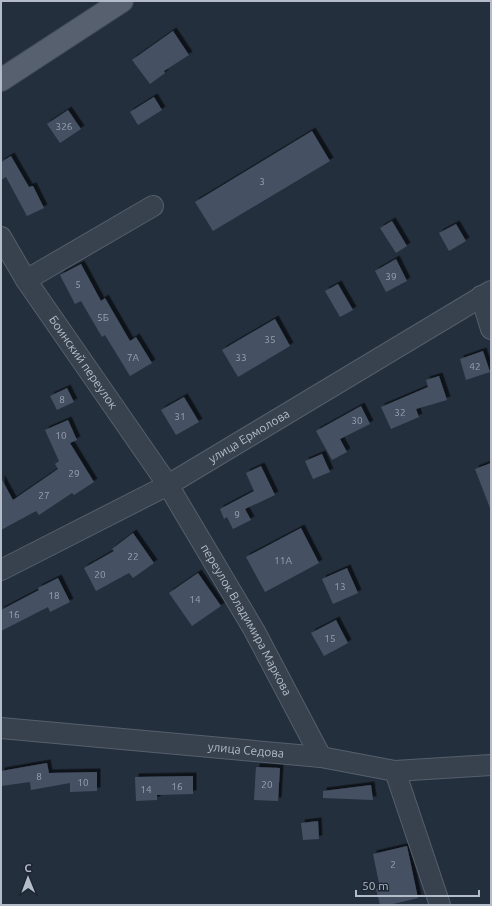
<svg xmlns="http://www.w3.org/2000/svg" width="492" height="906" font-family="Ubuntu,sans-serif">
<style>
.building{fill:#455162;filter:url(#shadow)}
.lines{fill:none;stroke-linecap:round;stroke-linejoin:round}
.minor-casing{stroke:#565f6c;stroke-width:22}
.major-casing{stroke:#414a57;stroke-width:24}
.minor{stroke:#38414e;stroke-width:20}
.major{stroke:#56606e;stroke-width:22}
.labels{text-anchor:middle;stroke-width:3;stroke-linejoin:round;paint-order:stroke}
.number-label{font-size:10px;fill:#98a1af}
.street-label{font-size:12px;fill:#b4bcc9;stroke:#1d2633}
</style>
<defs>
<filter id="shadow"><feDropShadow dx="3.5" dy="-3.5" stdDeviation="0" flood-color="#0009"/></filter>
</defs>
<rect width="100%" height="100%" fill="#242f3e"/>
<!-- building -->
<g class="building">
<path d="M173,31L189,55L164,71L165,73L150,84L132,60Z"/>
<path d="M154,97L162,110L138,125L130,112Z"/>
<path d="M68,110L81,129L60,143L47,124Z"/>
<path d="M312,131L330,161L213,231L195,202Z"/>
<path d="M11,156L29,187L33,186L44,208L27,216L6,177L1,180V162Z"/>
<path d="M392,221L407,246L396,253L380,228Z"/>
<path d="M456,224L466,241L449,251L439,233Z"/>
<path d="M396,259L407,281L386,292L375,271Z"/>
<path d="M81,264L101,301L105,298L130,341L136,337L152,363L130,376L105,335L102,337L81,301L75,304L60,275Z"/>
<path d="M338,284L353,310L340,317L325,291Z"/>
<path d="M275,319L290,346L238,377L222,350Z"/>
<path d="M483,351L490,372L466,380L460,359Z"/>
<path d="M439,376L447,400L416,409L419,417L391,429L381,407L428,387L426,380Z"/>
<path d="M67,388L74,402L57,410L50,396Z"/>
<path d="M184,397L199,422L176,435L161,410Z"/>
<path d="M361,406L370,424L340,439L347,452L332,460L316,431Z"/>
<path d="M68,420L77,440L70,443L94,482L74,495L72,493L39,515L36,511L1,530V478L13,500L58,469L55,464L59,461L45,430Z"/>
<path d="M322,454L330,472L313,479L305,461Z"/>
<path d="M491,463V508H490L475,469Z"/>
<path d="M261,466L275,495L245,509L251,520L233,529L227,517L224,519L220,509L254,491L246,473Z"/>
<path d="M301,528L319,563L265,592L246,557Z"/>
<path d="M133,533L154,563L133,578L129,573L96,591L84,568L114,551L112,549Z"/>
<path d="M347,568L358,593L333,604L322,579Z"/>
<path d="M198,573L221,606L192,626L169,593Z"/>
<path d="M58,578L70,602L50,612L48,607L1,631V610L39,590L38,588Z"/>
<path d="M336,620L348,643L324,656L311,633Z"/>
<path d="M47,763L49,773L97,772V791L70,792V783L31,790L30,782L1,786V771Z"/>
<path d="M256,767L280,768L278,801L254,800Z"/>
<path d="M193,776V794L157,795V800L136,801L135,777Z"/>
<path d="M371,785L373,800L323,798V791Z"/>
<path d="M318,821L319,839L303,840L301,823Z"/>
<path d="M407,846L418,898L389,905H380L376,889L380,888L373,854Z"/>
</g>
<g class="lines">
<!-- minor casing -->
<g class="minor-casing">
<g id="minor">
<path id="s1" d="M1,237L26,280L168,485L254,630L321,757"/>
<path d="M26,280L153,206"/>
<path d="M481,296L491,329"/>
<path id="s2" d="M1,570L168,485L491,291"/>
<path id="s3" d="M1,728L321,757L395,771L491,765"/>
<path d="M395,771L440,905"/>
</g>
</g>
<!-- major casing -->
<g class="major-casing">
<path id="major" d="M1,80L122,1"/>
</g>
<!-- minor -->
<use href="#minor" class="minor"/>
<!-- major -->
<use href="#major" class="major"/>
</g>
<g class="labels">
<!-- number labels -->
<g class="number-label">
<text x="64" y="130">326</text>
<text x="262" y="185">3</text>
<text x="391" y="280">39</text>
<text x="78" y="288">5</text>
<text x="103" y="321">5Б</text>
<text x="270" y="343">35</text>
<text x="133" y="361">7А</text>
<text x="241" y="361">33</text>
<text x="475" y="370">42</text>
<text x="62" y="403">8</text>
<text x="400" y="416">32</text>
<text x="180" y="420">31</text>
<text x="357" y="424">30</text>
<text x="61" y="439">10</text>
<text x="74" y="477">29</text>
<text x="44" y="499">27</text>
<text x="237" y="518">9</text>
<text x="133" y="560">22</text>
<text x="283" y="564">11А</text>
<text x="100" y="578">20</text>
<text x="340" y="590">13</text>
<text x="54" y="599">18</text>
<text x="195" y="603">14</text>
<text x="14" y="618">16</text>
<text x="330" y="642">15</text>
<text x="39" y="780">8</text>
<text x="83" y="786">10</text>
<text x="267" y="788">20</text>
<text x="177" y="790">16</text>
<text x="146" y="793">14</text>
<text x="393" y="868">2</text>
</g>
<!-- street labels -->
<g class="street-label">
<text dy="4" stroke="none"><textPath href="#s1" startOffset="150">Боинский переулок</textPath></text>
<text dy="4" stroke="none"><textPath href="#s2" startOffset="282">улица Ермолова</textPath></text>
<text dy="4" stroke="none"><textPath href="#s1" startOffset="455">переулок Владимира Маркова</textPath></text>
<text dy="4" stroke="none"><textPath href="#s3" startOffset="246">улица Седова</textPath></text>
</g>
</g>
<!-- border -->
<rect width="492" height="906" fill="none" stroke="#b4bcc9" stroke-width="4"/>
<!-- north arrow -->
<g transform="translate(28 878) rotate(359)" stroke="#1d2633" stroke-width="3" paint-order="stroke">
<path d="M0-3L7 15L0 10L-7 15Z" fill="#b4bcc9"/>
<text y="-6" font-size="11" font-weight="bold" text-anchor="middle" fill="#b4bcc9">С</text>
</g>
<!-- scale -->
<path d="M356 890v6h123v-6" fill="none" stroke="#b4bcc9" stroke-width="2"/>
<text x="362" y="890" font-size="12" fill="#b4bcc9" stroke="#1d2633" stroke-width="3" paint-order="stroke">50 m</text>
</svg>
